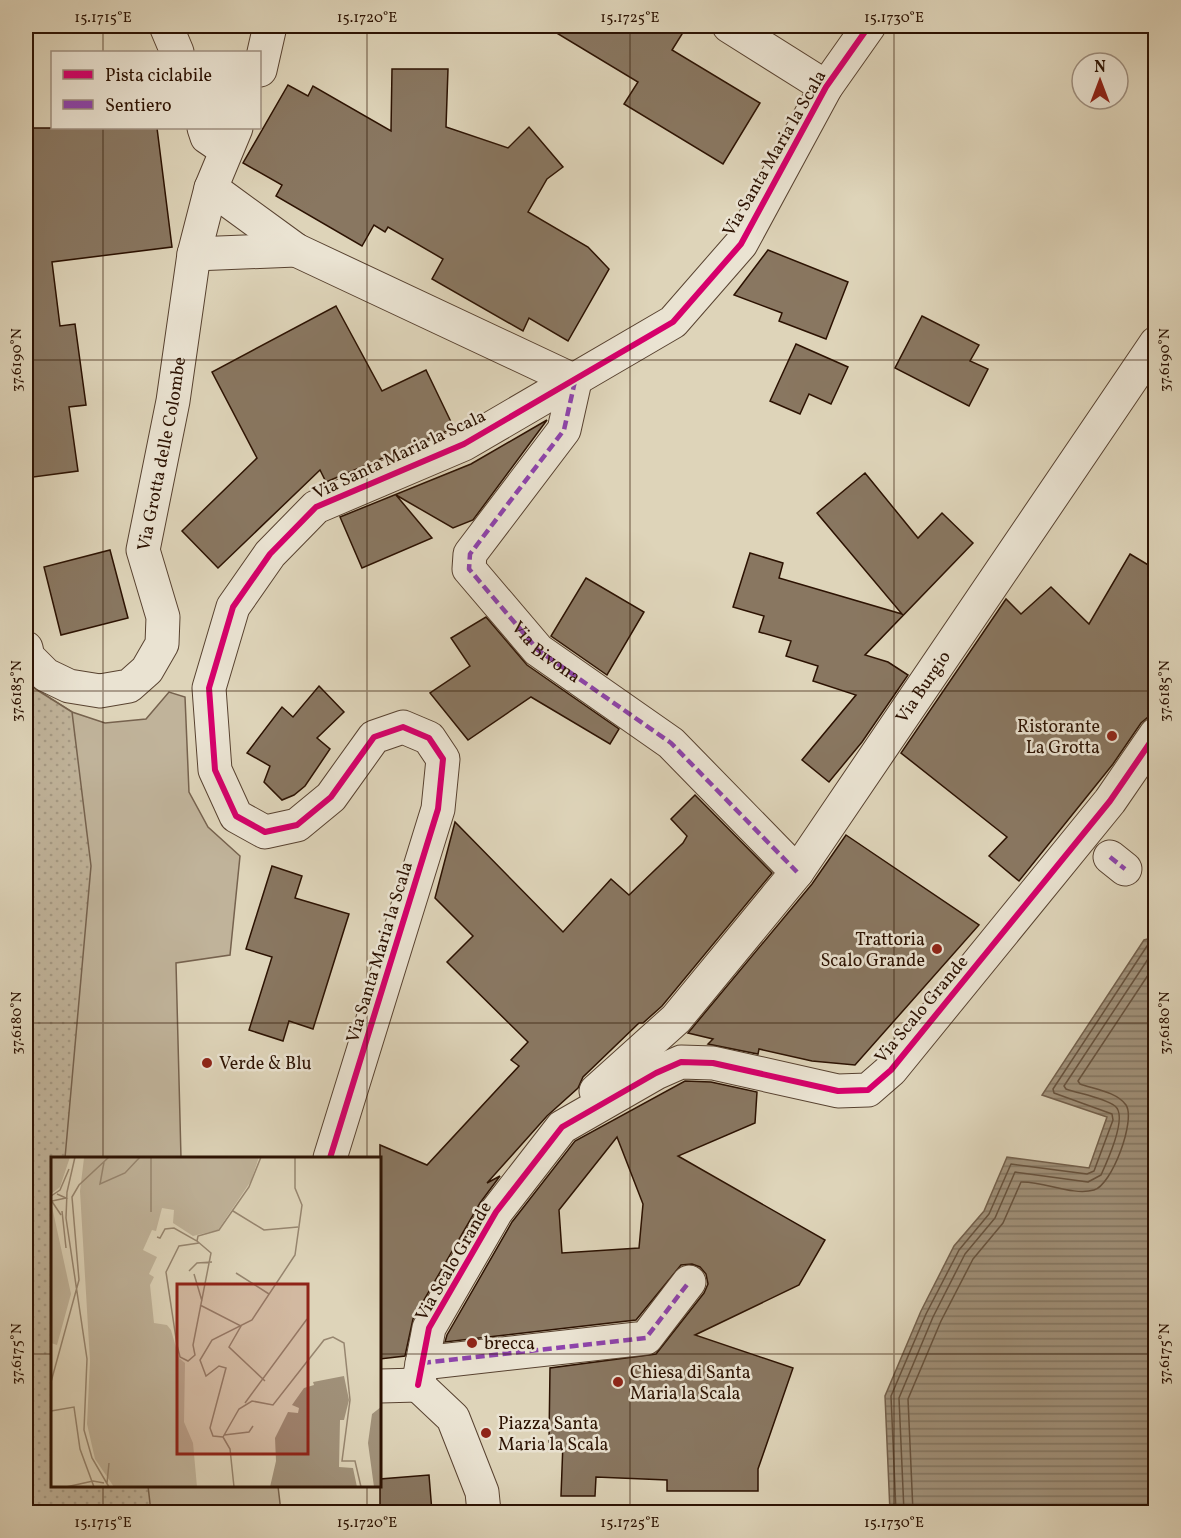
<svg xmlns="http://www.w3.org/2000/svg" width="1181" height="1538" font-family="Vollkorn,serif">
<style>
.grass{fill:#c0b39a;stroke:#76624e;stroke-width:1.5}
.park{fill:url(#park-dots);stroke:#76624e;stroke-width:1.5}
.water{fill:url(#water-rules);stroke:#725f4b;stroke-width:1.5}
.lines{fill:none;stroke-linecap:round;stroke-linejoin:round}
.shore{stroke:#66523e;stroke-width:1.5}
.building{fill:#897761;stroke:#2c1202;stroke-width:1.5;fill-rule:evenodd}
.minor-casing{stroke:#584230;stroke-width:35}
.minor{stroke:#eae3d2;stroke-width:33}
.quiet{stroke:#8e44ad;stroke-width:4.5;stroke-dasharray:9 4.5;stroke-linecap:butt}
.cycleway-casing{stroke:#eae3d2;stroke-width:10}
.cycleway{stroke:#d6006c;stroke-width:6}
.ticks{fill:none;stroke:#2c1202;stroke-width:1.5;stroke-opacity:0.45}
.poi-dot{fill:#8f2418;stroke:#eae3d2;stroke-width:2}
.labels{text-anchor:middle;stroke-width:5;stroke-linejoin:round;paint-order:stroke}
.street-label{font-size:18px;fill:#2c1202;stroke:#eae3d2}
.poi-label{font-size:18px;fill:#2c1202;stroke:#eae3d2;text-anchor:start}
.inset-road{fill:none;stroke:#978670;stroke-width:1.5}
.view{fill:#8f2418;fill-opacity:0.15;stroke:#8f2418;stroke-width:3}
.inset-edge{fill:none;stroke:#2c1202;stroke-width:3}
.neatline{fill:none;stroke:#2c1202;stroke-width:2}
.ticks-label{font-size:15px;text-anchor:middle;fill:#2c1202}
</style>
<defs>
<pattern id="park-dots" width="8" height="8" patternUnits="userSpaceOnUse" patternTransform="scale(1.5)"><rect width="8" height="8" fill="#c0b39a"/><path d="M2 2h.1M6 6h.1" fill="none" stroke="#a59983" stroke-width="1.8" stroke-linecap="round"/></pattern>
<pattern id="water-rules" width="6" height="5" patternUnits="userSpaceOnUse" patternTransform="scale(1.5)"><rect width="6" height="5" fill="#a1927b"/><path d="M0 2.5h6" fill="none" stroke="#837663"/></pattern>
</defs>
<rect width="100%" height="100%" fill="#ded4b9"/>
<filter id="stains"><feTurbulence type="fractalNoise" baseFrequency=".00333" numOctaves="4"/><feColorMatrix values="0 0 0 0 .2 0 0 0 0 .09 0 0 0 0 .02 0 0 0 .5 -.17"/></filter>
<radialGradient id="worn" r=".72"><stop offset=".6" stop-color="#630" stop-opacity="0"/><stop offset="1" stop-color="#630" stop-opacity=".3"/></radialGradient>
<!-- grass -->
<path class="grass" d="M26,683L72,712L105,723L146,719L169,692L185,697L189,792L208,827L240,856L230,955L176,963L181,1158H52V1486H278L281,1512H26Z"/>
<!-- park -->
<path class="park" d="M26,683L72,712L91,866L65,1158H52V1486H148L151,1512H26Z"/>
<!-- water -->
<path class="water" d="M1155,937V1512H890L885,1396L921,1311L954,1246L984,1211L1007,1157L1089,1168L1107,1117L1042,1095L1144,940Z"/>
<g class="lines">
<!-- shore -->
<g class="shore">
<path d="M896,1512L891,1396L926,1314L959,1250L989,1214L1011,1164L1087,1174L1094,1171L1113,1120L1112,1114L1054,1093L1053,1089L1147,946L1156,943"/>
<path d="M904,1512L899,1398L933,1317L965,1254L995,1218L1015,1172L1088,1182L1101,1175C1107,1162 1128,1116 1115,1106C1102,1097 1080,1094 1066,1089L1064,1086L1152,953L1156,951"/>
<path d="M913,1512L908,1399L941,1321L973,1259L1003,1223L1021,1182C1044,1181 1072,1196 1094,1190C1112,1185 1136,1120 1126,1105C1117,1092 1094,1089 1080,1084L1078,1081L1156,963"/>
</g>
</g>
<!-- building -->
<g class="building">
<path d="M545,26H687L672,50L760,103L723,164L624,104L638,82Z"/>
<path d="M392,69H448L446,127L508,148L529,127L563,167L547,179L528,212L588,247L609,269L568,341L529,318L523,331L432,279L443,259L388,227L385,232L374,225L362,246L276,196L282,185L243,163L288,85L308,96L313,86L391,131Z"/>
<path d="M26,128H157L172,247L52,262L60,326L75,324L86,405L69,407L78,471L26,478Z"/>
<path d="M768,250L848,282L826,339L779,321L782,313L734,295Z"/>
<path d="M336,306L382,391L426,370L454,428L326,482L320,470L218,568L182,531L257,458L212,372Z"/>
<path d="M922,316L979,345L970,361L988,369L969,406L895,368Z"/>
<path d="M796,344L848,367L831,404L809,394L800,414L770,401Z"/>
<path d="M547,420L473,520L453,528L396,495L432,538L362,568L340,517L471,464Z"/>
<path d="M865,473L918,538L942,513L973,543L865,655L888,662L908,675L862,742L829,782L802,760L856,695L813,681L818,666L786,656L791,641L759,632L764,616L733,607L750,553L783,563L779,578L902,614L817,513Z"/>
<path d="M110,550L128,618L61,635L44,567Z"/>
<path d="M1130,554L1155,569V711L1141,723L1113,764L1019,881L989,856L1007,837L901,753L1006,599L1021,614L1051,587L1089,624Z"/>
<path d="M586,578L644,612L607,675L551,636Z"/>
<path d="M486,617L527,665L619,729L610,744L531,697L468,740L430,693L470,666L451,638Z"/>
<path d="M319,686L344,712L317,738L330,749L305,786L294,795L282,800L264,782L270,766L247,753L282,707L293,717Z"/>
<path d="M695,795L772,873L662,1006L643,1023H639L583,1077L578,1088L547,1116L487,1183L500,1176L480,1203L413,1319L405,1356L380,1359V1145L427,1165L519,1066L511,1060L528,1042L447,962L473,936L435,898L455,822L563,932L611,879L629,895L683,843L687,836L671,819Z"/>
<path d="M846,835L979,925L855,1065L812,1061L759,1049L758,1054L708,1044L713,1039L688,1033L812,884Z"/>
<path d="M272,866L302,876L295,898L349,914L313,1029L289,1021L283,1041L249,1030L272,957L246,949Z"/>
<path d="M685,1081L711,1082L757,1092L755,1123L678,1156L825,1240L799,1285L695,1335L793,1368L758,1469V1491H667V1480L596,1477L595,1496H561L563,1442H549L550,1368L656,1354L704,1293L708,1284L706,1274L700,1267L692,1264L681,1265L636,1320L445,1342L447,1335L512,1222L575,1141ZM617,1137L643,1204L639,1248L562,1253L559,1210Z"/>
<path d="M429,1475L432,1512H380V1479Z"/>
</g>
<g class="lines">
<!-- minor casing -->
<g class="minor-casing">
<g id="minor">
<path d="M166,26L177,52"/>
<path d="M729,26L826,87"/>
<path d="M260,70L270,26"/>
<path d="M204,128L207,137L226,150"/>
<path id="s1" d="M211,188L296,250L575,381L564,430L470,554L469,569L538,650L671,743L797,872"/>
<path d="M194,254L296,250"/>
<path id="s2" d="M26,648L28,657L46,675L69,686L100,691L129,686L147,670L162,644L163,617L143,550L173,401L194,254L211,188L236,128"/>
<path d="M1110,857L1125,869"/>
<path id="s3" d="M596,1091L676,1019L797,872L1156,343"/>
<path d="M330,1158L438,809L443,759L429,738L403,727L374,737L331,797L297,825L265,832L236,816L215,770L209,688L233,607L270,554L316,507L464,444L673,322L741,244L826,87L869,26"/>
<path d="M422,1363L646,1338L689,1282"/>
<path d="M418,1385L429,1328L496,1212L562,1127L656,1073L681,1062L713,1063L838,1091L868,1090L891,1070L1110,801L1156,734"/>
<path d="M418,1385L453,1418L482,1492L484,1512"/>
<path d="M380,1386L418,1385"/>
</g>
</g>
<!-- minor -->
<use href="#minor" class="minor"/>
<!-- quiet -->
<g class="quiet">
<path d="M575,381L564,430L470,554L469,569L538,650L671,743L797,872"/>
<path d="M1110,857L1125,869"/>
<path d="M422,1363L646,1338L689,1282"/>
</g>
<!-- cycleway casing -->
<g class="cycleway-casing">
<g id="cycleway">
<path d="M330,1158L438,809L443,759L429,738L403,727L374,737L331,797L297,825L265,832L236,816L215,770L209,688L233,607L270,554L316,507L464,444L673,322L741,244L826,87L869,26"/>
<path d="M418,1385L429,1328L496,1212L562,1127L656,1073L681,1062L713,1063L838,1091L868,1090L891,1070L1110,801L1156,734"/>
</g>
</g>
<!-- cycleway -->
<use href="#cycleway" class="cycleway"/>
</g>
<!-- ticks -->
<path class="ticks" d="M103,26V52M367,26V1158M630,26V1512M894,26V1512M26,29H1156M103,128V1158M26,360H1156M26,691H1156M26,1023H1156M26,1354H52M380,1354H1156M103,1486V1512M367,1486V1512"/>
<!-- markers -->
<g class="poi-dot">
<circle cx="1112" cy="736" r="6"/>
<circle cx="937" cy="949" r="6"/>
<circle cx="207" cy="1063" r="6"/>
<circle cx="472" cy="1343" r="6"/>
<circle cx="618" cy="1382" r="6"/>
<circle cx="486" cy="1433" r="6"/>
</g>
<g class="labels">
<!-- street labels -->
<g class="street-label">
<text transform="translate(774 153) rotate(-60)" y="6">Via Santa Maria la Scala</text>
<text dy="6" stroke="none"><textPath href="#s2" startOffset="370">Via Grotta delle Colombe</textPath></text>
<text transform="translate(399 454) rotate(-25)" y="6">Via Santa Maria la Scala</text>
<text dy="6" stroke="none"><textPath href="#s1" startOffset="748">Via Bivona</textPath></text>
<text dy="6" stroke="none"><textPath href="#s3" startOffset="522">Via Burgio</textPath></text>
<text transform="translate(379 952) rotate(-73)" y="6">Via Santa Maria la Scala</text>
<text transform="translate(921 1009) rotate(-50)" y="6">Via Scalo Grande</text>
<text transform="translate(453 1261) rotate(-60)" y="6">Via Scalo Grande</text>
</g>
<!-- poi labels -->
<g class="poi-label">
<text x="1100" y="732" text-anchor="end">Ristorante<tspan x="1100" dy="21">La Grotta</tspan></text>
<text x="925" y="945" text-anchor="end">Trattoria<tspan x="925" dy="21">Scalo Grande</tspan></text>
<text x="219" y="1069">Verde &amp; Blu</text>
<text x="484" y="1349">brecca</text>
<text x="630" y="1378">Chiesa di Santa<tspan x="630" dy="21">Maria la Scala</tspan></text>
<text x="498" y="1429">Piazza Santa<tspan x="498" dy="21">Maria la Scala</tspan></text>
</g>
</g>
<!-- overview -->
<g transform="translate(51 1157)">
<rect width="330" height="330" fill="#ded4b9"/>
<path d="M19,0L9,30L0,37V1Z" fill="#c0b39a"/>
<path d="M208,0L200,24L167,73L142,79L122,66L123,53L111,51L105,74L101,73L92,93L106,100L98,117L103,120L99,128L103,166L116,168L120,173L128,201L134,206L133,265L142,286L146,330H63L44,302L36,267L39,204L29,34L33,1ZM0,45L20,137L6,188L0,186Z" fill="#c0b39a"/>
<path d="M293,219L298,243L293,263H289L288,310L302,311L306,330H219L225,304L224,281L237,255L247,256L248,251L241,248L253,231L263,228L262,225ZM330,250V330H323L317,286L321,257Z" fill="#a1927b"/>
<path class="inset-road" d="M24,0L16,35L15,61L36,202L33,273L41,301L58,330M53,5L49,27L74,16L89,0M0,39L9,33L18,12M0,43L10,58M1,44L15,41L6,37M11,54L15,91M182,54L213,73L247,70M100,55V0M106,80L109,81L114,72L123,71L146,84L160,96L142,188L144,198L137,204L129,200L126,188L115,115L128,89L148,86M146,84L147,79L168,73L198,30L210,0M138,114L146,106L161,105M185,116L218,137M143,117L151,144M149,148L190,169L178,190L214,224M0,225L28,123L21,40L28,28L58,0M194,246L256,162M0,254L23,250L29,292L43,330M173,278L198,275L202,269M172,280L162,279L159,271L175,211L168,209L155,219L149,203L161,183L201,163L244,98L251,48L244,31V0M172,280L188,252L201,244L222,248L273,183L282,180L293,186L299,243L291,304H304L310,330M172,280L179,292L183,330M56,326L58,306M15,330L42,324L53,326"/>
<path class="view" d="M126,127H257V297H126Z"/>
<rect width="330" height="330" class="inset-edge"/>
</g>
<!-- margin -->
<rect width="1181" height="1538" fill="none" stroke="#ded4b9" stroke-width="66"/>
<!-- legend -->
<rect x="51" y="51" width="210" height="78" fill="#eae3d2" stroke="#9e8f7f" stroke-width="1.5"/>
<rect x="63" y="70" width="30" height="9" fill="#d6006c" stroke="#9e8f7f" stroke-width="1.5"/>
<text x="105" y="81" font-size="18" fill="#2c1202">Pista ciclabile</text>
<rect x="63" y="100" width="30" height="9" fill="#8e44ad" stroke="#9e8f7f" stroke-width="1.5"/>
<text x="105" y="111" font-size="18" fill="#2c1202">Sentiero</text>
<!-- north arrow -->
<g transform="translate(1100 81)"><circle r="28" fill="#eae3d2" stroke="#9e8f7f" stroke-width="1.5"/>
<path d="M0-4.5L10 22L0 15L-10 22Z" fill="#8f2418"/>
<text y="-9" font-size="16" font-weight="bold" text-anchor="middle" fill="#2c1202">N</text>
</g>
<rect x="33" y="33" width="1115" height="1472" class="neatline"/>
<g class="ticks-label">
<text x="103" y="22">15.1715°E</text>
<text x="367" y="22">15.1720°E</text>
<text x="630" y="22">15.1725°E</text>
<text x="894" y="22">15.1730°E</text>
<text transform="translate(16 360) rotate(-90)" y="5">37.6190°N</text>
<text transform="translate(1164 360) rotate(-90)" y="5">37.6190°N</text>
<text transform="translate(16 691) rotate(-90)" y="5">37.6185°N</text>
<text transform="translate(1164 691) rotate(-90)" y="5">37.6185°N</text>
<text transform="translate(16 1023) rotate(-90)" y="5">37.6180°N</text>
<text transform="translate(1164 1023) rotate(-90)" y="5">37.6180°N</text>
<text transform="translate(16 1354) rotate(-90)" y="5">37.6175°N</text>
<text transform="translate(1164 1354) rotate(-90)" y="5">37.6175°N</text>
<text x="103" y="1527">15.1715°E</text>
<text x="367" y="1527">15.1720°E</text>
<text x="630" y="1527">15.1725°E</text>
<text x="894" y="1527">15.1730°E</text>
</g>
<rect width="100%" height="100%" filter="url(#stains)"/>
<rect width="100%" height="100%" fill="url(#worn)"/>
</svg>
